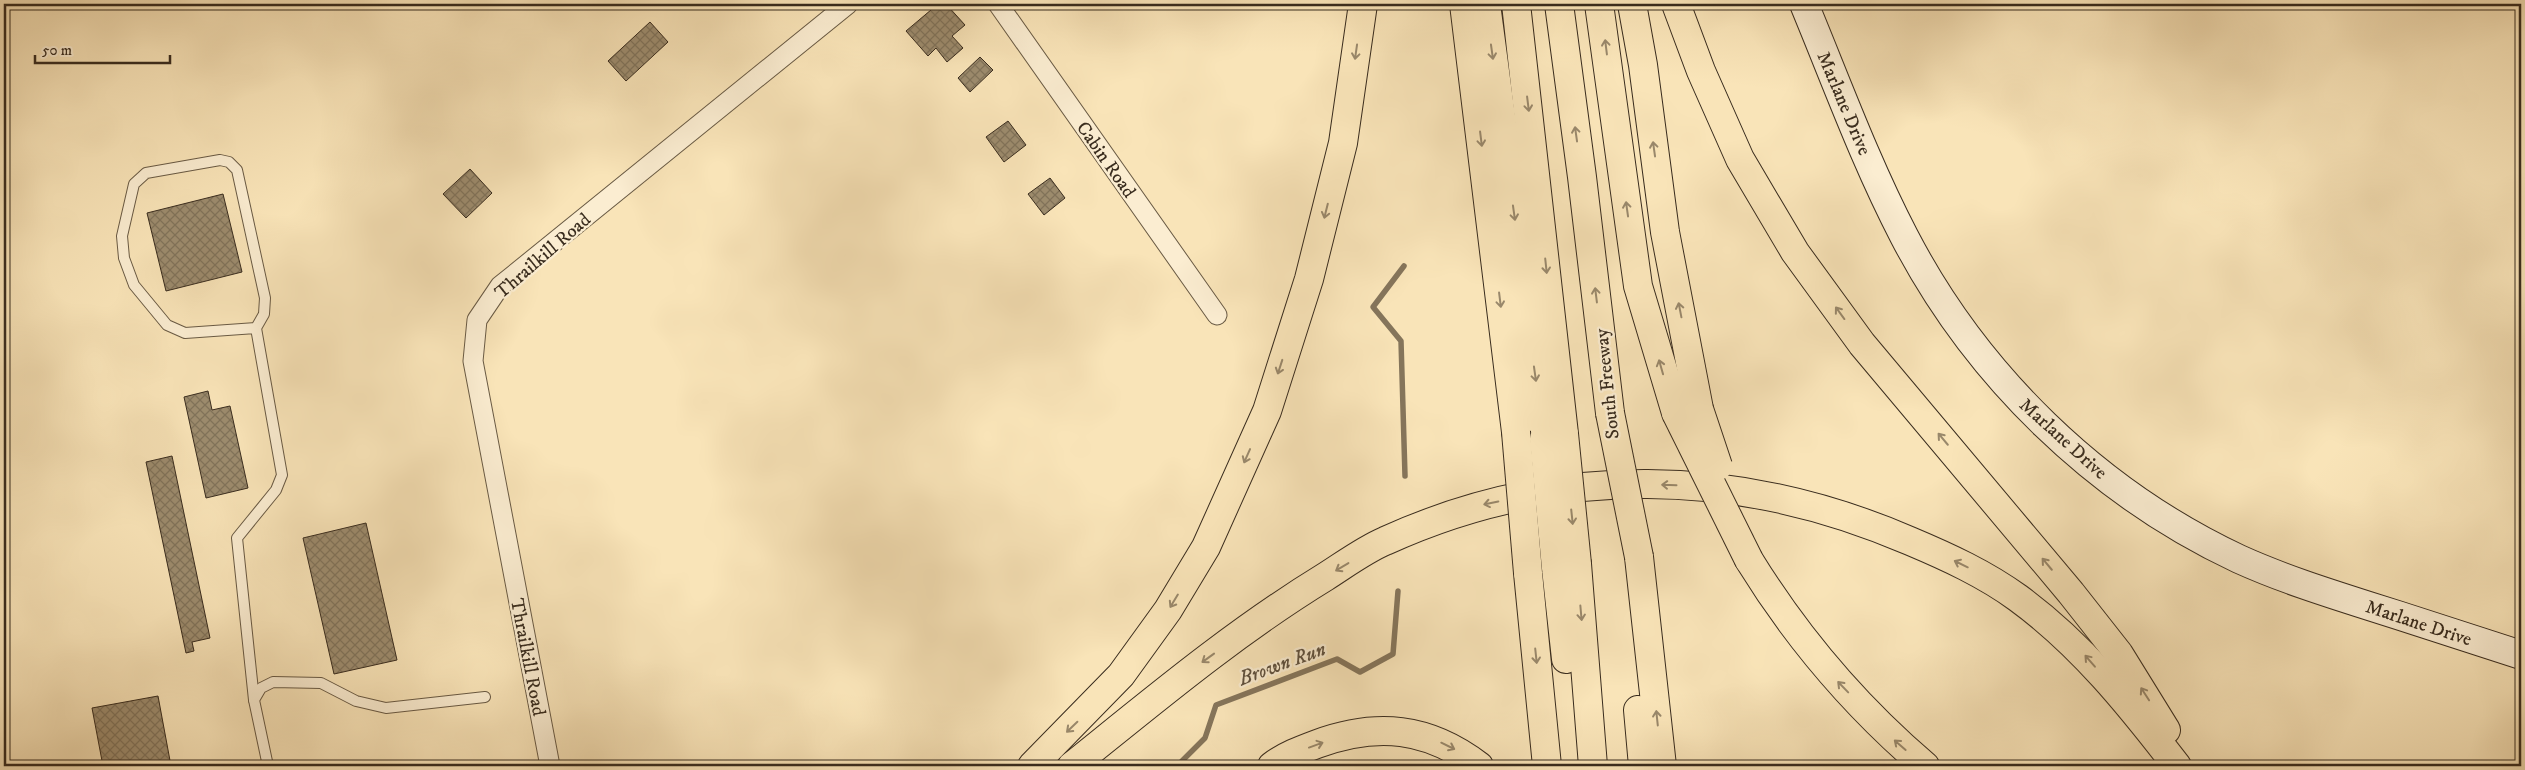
<svg xmlns="http://www.w3.org/2000/svg" width="2525" height="770" font-family="'IM FELL DW Pica',serif">
<style>
.lines{fill:none;stroke-linecap:round;stroke-linejoin:round}
.stream{stroke:#85755b;stroke-width:5.5}
.building{fill:url(#building-cross-hatch);stroke:#392c1e}
.lane-casing{stroke:#695a44;stroke-width:12}
.street-casing{stroke:#695a44;stroke-width:21}
.secondary-casing{stroke:#392c1e;stroke-width:30}
.highway-casing{stroke:#392c1e;stroke-width:30}
.lane{stroke:#fbedd1;stroke-width:10}
.street{stroke:#fbedd1;stroke-width:19}
.secondary{stroke:#fbedd1;stroke-width:28}
.highway{stroke:#f9e4b8;stroke-width:28}
.highway-bridge-casing{stroke:#392c1e;stroke-width:30;stroke-linecap:butt}
.highway-bridge{stroke:#f9e4b8;stroke-width:28}
.oneway{stroke:#99886b}
.labels{text-anchor:middle;stroke-width:4.5;stroke-linejoin:round;paint-order:stroke}
.street-label{font-size:19px;fill:#392c1e;stroke:#fbedd1}
.water-label{font-size:20px;font-style:italic;fill:#5f503d;stroke:#fbedd1}
</style>
<defs>
<pattern id="building-cross-hatch" width="8" height="8" patternUnits="userSpaceOnUse" patternTransform="scale(1.25)"><rect width="8" height="8" fill="#9d8c6e"/><path d="M0 0l8 8M0 8l8-8" fill="none" stroke="#81735a"/></pattern>
</defs>
<rect width="100%" height="100%" fill="#f9e4b8"/>
<filter id="stains"><feTurbulence type="fractalNoise" baseFrequency=".004" numOctaves="4"/><feColorMatrix values="0 0 0 0 .2 0 0 0 0 .09 0 0 0 0 .02 0 0 0 .5 -.17"/></filter>
<radialGradient id="worn" r=".72"><stop offset=".6" stop-color="#630" stop-opacity="0"/><stop offset="1" stop-color="#630" stop-opacity=".3"/></radialGradient>
<g class="lines">
<!-- stream -->
<g class="stream">
<path d="M1404,266L1373,307L1401,341L1405,476"/>
<path d="M1177,766L1205,738L1216,705L1337,659L1360,672L1393,654L1398,591"/>
</g>
</g>
<!-- building -->
<g class="building">
<path d="M938,4H946L965,25L952,36L963,48L947,62L936,48L928,56L906,31Z"/>
<path d="M650,22L668,42L626,81L608,61Z"/>
<path d="M980,57L993,70L970,92L958,78Z"/>
<path d="M1008,121L1026,145L1004,162L986,137Z"/>
<path d="M470,169L492,193L466,218L443,194Z"/>
<path d="M1050,178L1065,198L1044,215L1028,194Z"/>
<path d="M223,194L242,272L166,291L147,213Z"/>
<path d="M208,391L212,410L230,406L248,488L206,498L184,397Z"/>
<path d="M172,456L210,638L192,642L194,651L186,653L146,462Z"/>
<path d="M366,523L397,660L334,674L303,538Z"/>
<path d="M158,696L171,766H103L92,708Z"/>
</g>
<g class="lines">
<!-- lane casing -->
<g class="lane-casing">
<g id="lane">
<path d="M254,700L237,538L276,490L282,475L256,328L264,314L265,298L237,170L229,162L220,160L146,173L134,184L122,236L124,258L134,285L167,325L185,333L256,328"/>
<path d="M268,766L254,700L261,688L273,682L321,683L356,701L386,708L485,697"/>
</g>
</g>
<!-- street casing -->
<g class="street-casing">
<g id="street">
<path d="M998,4L1217,315"/>
<path d="M550,766L473,361L477,320L500,286L848,4"/>
</g>
</g>
<!-- secondary casing -->
<g class="secondary-casing">
<path id="secondary" d="M1804,4C1836,81 1865,161 1904,236C1976,375 2096,492 2239,559C2281,578 2325,592 2369,606C2420,622 2471,639 2521,655"/>
</g>
<!-- highway casing -->
<g class="highway-casing">
<g id="highway">
<path d="M1464,4L1516,432"/>
<path d="M1486,4L1544,439"/>
<path d="M1516,4L1564,434"/>
<path d="M1559,4L1582,177L1610,413"/>
<path d="M1599,4L1638,286L1676,413"/>
<path d="M1632,4L1643,65L1665,232L1699,409"/>
<path d="M1676,4L1701,71L1740,159L1795,252L1862,344L2071,593L2119,654L2166,730"/>
<path d="M1639,557L1662,766"/>
<path d="M1749,560C1797,638 1855,706 1925,766"/>
<path d="M1577,564L1593,766"/>
<path d="M1556,568L1566,659"/>
<path d="M1528,573L1547,766"/>
<path d="M1638,710L1643,766"/>
<path d="M1032,766L1121,675L1168,610L1206,547L1267,411L1309,279L1343,143L1363,4"/>
<path d="M1072,766C1154,700 1235,632 1325,577C1344,565 1364,550 1385,541C1556,463 1739,467 1910,541C1948,557 1985,574 2018,598C2081,644 2130,705 2177,766"/>
<path d="M1272,766C1285,756 1301,750 1317,744C1377,722 1428,727 1479,766"/>
</g>
</g>
<!-- lane -->
<use href="#lane" class="lane"/>
<!-- street -->
<use href="#street" class="street"/>
<!-- secondary -->
<use href="#secondary" class="secondary"/>
<!-- highway -->
<use href="#highway" class="highway"/>
<!-- highway-bridge casing -->
<g class="highway-bridge-casing">
<g id="highway-bridge">
<path d="M1699,409L1718,466"/>
<path d="M1610,413L1639,557"/>
<path d="M1676,413L1749,560"/>
<path d="M1516,432L1528,573"/>
<path d="M1564,434L1577,564"/>
<path d="M1544,439L1556,568"/>
</g>
</g>
<!-- highway-bridge -->
<use href="#highway-bridge" class="highway-bridge"/>
</g>
<!-- one-way arrows -->
<defs><path id="oneway-shaft" d="M-6 0H5M1.5-3L5.5 0L1.5 3" fill="none" stroke-width="1.6" stroke-linecap="round" stroke-linejoin="round" transform="scale(1.25)"/></defs>
<g class="oneway">
<use href="#oneway-shaft" transform="translate(1606 47) rotate(-97)"/>
<use href="#oneway-shaft" transform="translate(1356 52) rotate(98)"/>
<use href="#oneway-shaft" transform="translate(1492 52) rotate(82)"/>
<use href="#oneway-shaft" transform="translate(1528 104) rotate(83)"/>
<use href="#oneway-shaft" transform="translate(1576 134) rotate(-98)"/>
<use href="#oneway-shaft" transform="translate(1481 139) rotate(83)"/>
<use href="#oneway-shaft" transform="translate(1654 149) rotate(-98)"/>
<use href="#oneway-shaft" transform="translate(1627 209) rotate(-98)"/>
<use href="#oneway-shaft" transform="translate(1326 211) rotate(104)"/>
<use href="#oneway-shaft" transform="translate(1514 213) rotate(82)"/>
<use href="#oneway-shaft" transform="translate(1546 266) rotate(84)"/>
<use href="#oneway-shaft" transform="translate(1596 295) rotate(-97)"/>
<use href="#oneway-shaft" transform="translate(1500 300) rotate(83)"/>
<use href="#oneway-shaft" transform="translate(1680 310) rotate(-101)"/>
<use href="#oneway-shaft" transform="translate(1840 313) rotate(-126)"/>
<use href="#oneway-shaft" transform="translate(1280 367) rotate(108)"/>
<use href="#oneway-shaft" transform="translate(1661 367) rotate(-106)"/>
<use href="#oneway-shaft" transform="translate(1535 374) rotate(82)"/>
<use href="#oneway-shaft" transform="translate(1943 439) rotate(-130)"/>
<use href="#oneway-shaft" transform="translate(1247 456) rotate(114)"/>
<use href="#oneway-shaft" transform="translate(1669 485) rotate(-178)"/>
<use href="#oneway-shaft" transform="translate(1491 503) rotate(168)"/>
<use href="#oneway-shaft" transform="translate(1572 517) rotate(84)"/>
<use href="#oneway-shaft" transform="translate(1961 564) rotate(-154)"/>
<use href="#oneway-shaft" transform="translate(2047 564) rotate(-130)"/>
<use href="#oneway-shaft" transform="translate(1342 567) rotate(149)"/>
<use href="#oneway-shaft" transform="translate(1174 601) rotate(121)"/>
<use href="#oneway-shaft" transform="translate(1581 613) rotate(85)"/>
<use href="#oneway-shaft" transform="translate(1536 656) rotate(84)"/>
<use href="#oneway-shaft" transform="translate(1208 658) rotate(144)"/>
<use href="#oneway-shaft" transform="translate(2090 661) rotate(-131)"/>
<use href="#oneway-shaft" transform="translate(1843 687) rotate(-134)"/>
<use href="#oneway-shaft" transform="translate(2145 694) rotate(-123)"/>
<use href="#oneway-shaft" transform="translate(1657 718) rotate(-96)"/>
<use href="#oneway-shaft" transform="translate(1072 727) rotate(136)"/>
<use href="#oneway-shaft" transform="translate(1316 745) rotate(-20)"/>
<use href="#oneway-shaft" transform="translate(1900 745) rotate(-139)"/>
<use href="#oneway-shaft" transform="translate(1448 746) rotate(26)"/>
</g>
<g class="labels">
<!-- street labels -->
<g class="street-label">
<text transform="translate(1845 103) rotate(67)" y="7">Marlane Drive</text>
<text transform="translate(1107 159) rotate(55)" y="7">Cabin Road</text>
<text transform="translate(542 255) rotate(-41)" y="7">Thrailkill Road</text>
<text transform="translate(1606 384) rotate(-96)" y="7">South Freeway</text>
<text transform="translate(2064 438) rotate(42)" y="7">Marlane Drive</text>
<text transform="translate(2419 622) rotate(18)" y="7">Marlane Drive</text>
<text transform="translate(529 657) rotate(79)" y="7">Thrailkill Road</text>
</g>
<!-- water labels -->
<g class="water-label">
<text transform="translate(1282 663) rotate(-20)" y="7">Brown Run</text>
</g>
</g>
<!-- margin -->
<rect width="2525" height="770" fill="none" stroke="#f9e4b8" stroke-width="20"/>
<rect x="5" y="5" width="2515" height="760" fill="none" stroke="#392c1e" stroke-width="2.5"/>
<rect x="10" y="10" width="2505" height="750" fill="none" stroke="#392c1e"/>
<!-- scale -->
<path d="M35 55v8h135v-8" fill="none" stroke="#392c1e" stroke-width="2.5"/>
<text x="42" y="55" font-size="15" fill="#392c1e" stroke="#fbedd1" stroke-width="4" paint-order="stroke">50 m</text>
<rect width="100%" height="100%" filter="url(#stains)"/>
<rect width="100%" height="100%" fill="url(#worn)"/>
</svg>
